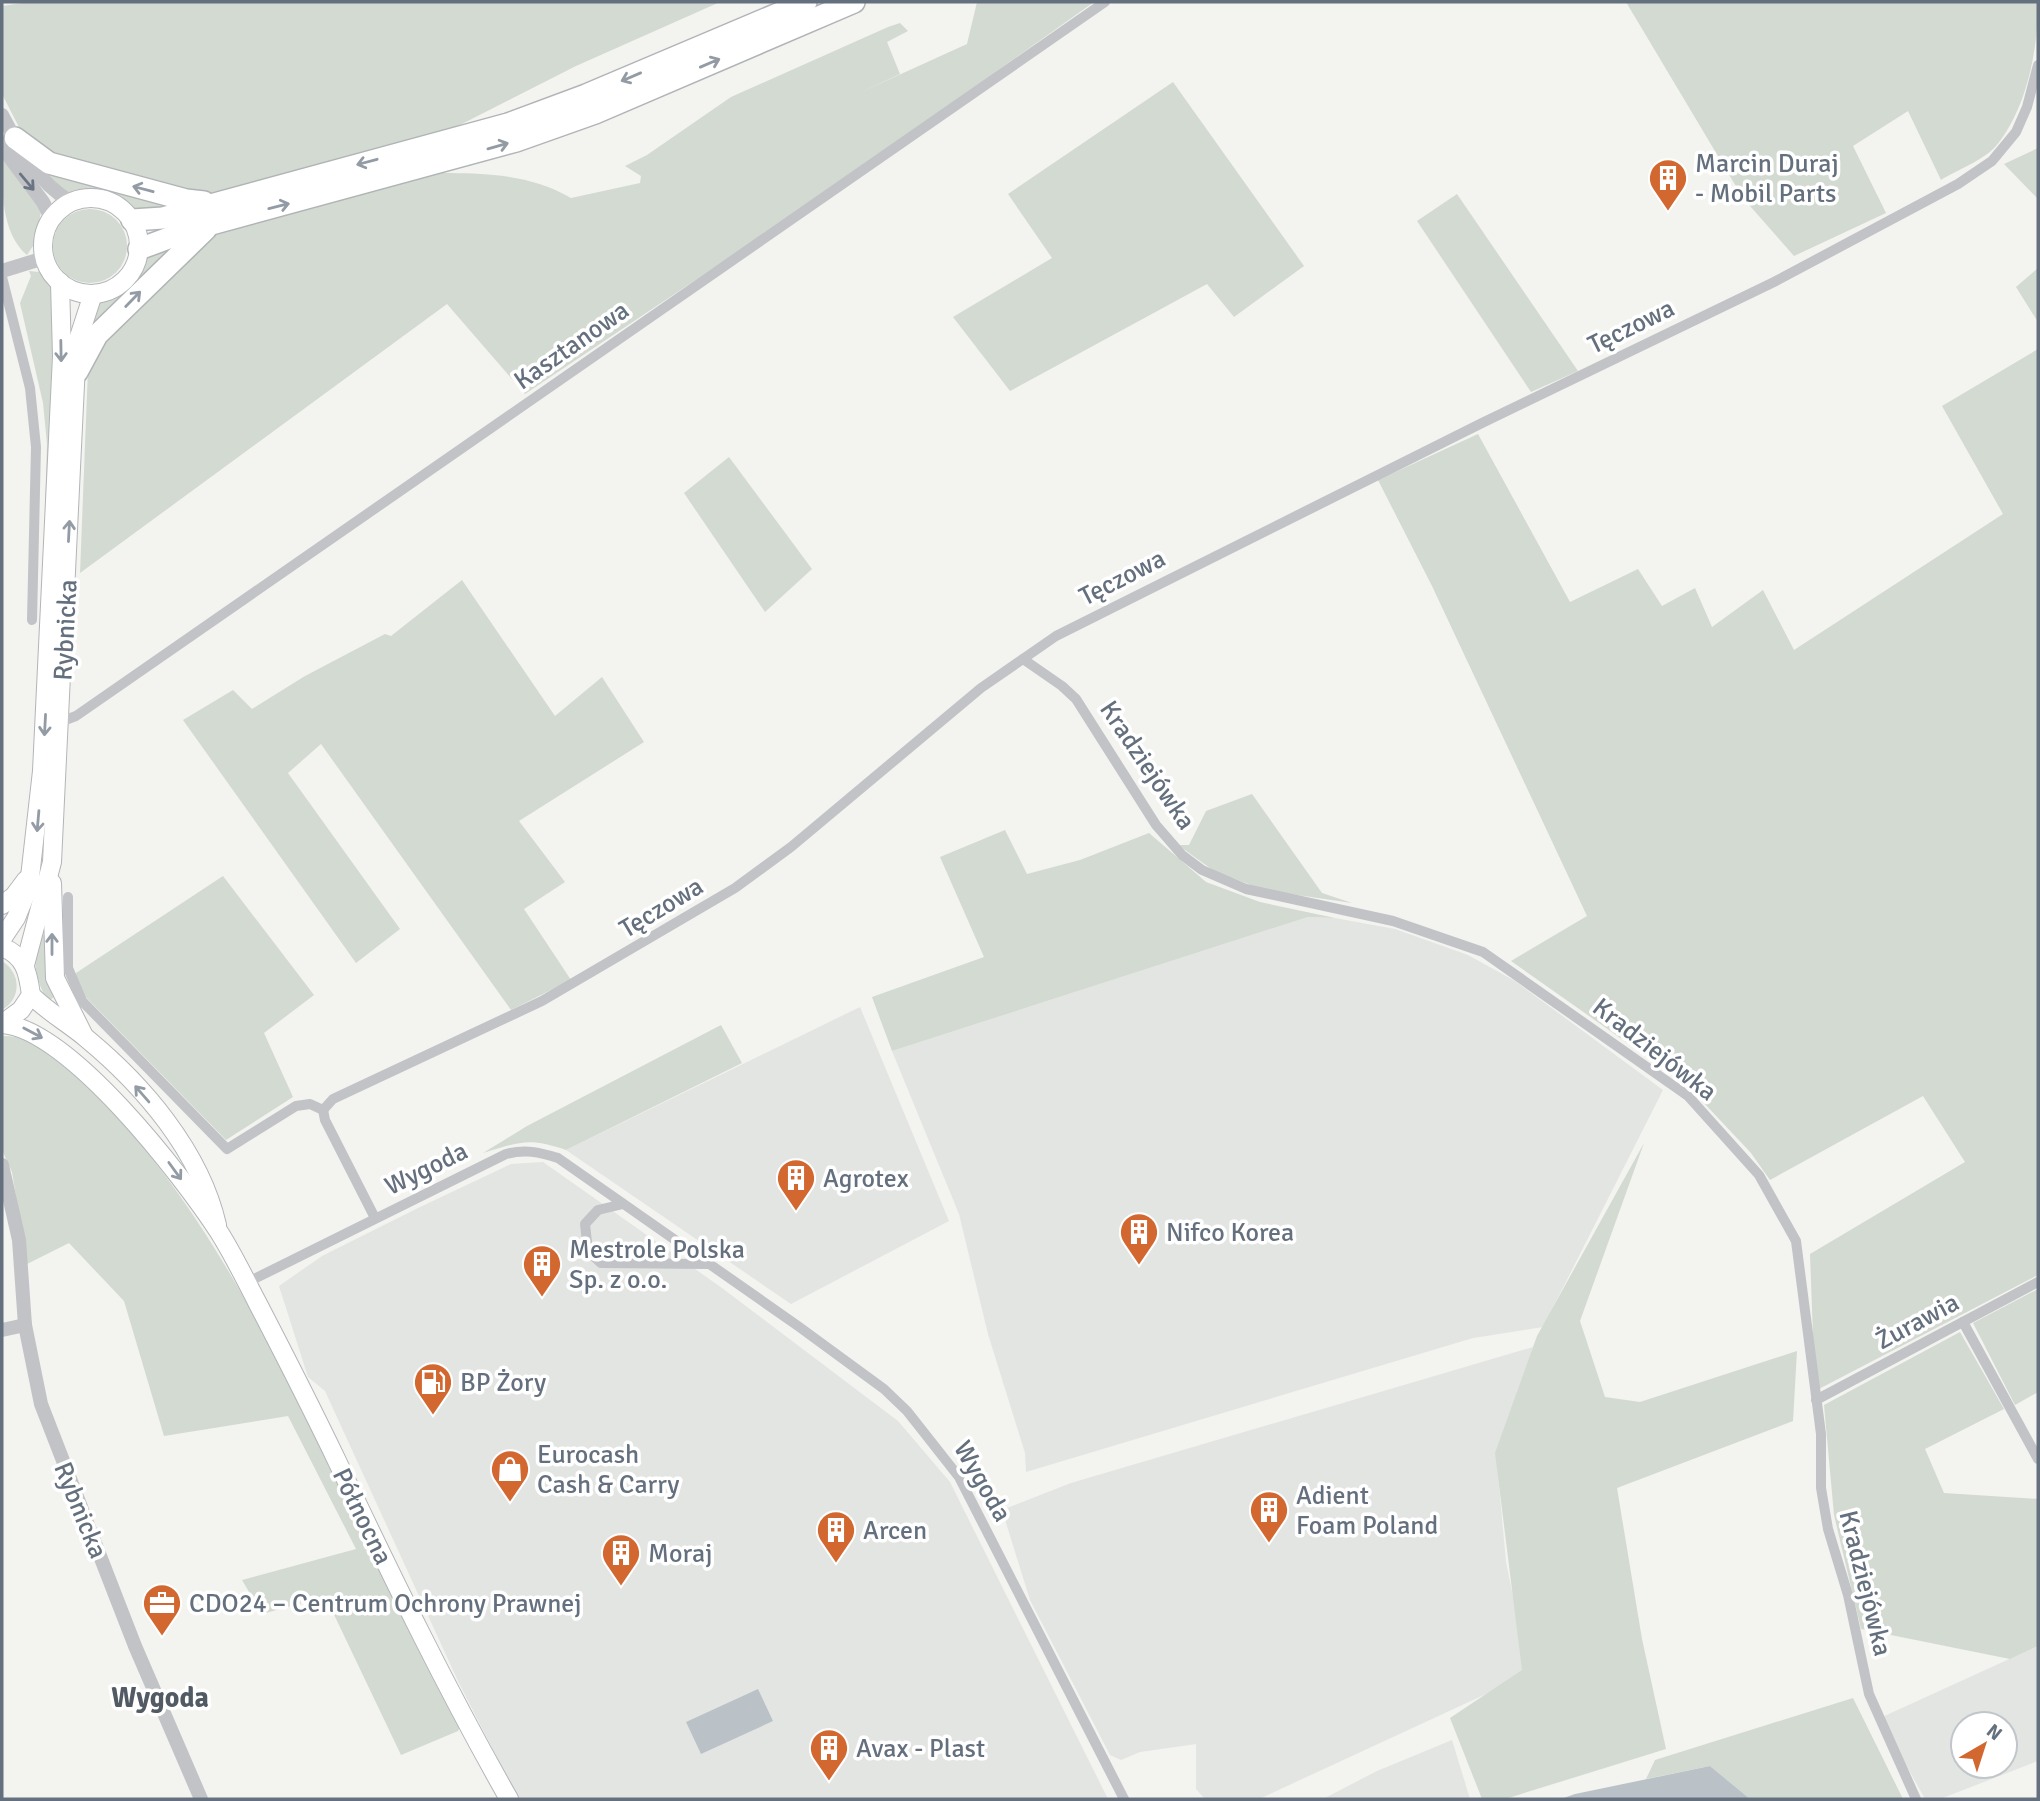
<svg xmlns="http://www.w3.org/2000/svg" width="2040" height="1801" font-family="Signika,sans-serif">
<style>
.built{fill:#e3e5e3;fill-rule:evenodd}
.green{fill:#d3dad1}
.water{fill:#bac2c7}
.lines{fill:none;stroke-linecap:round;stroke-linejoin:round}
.primary-casing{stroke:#b2b5b8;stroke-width:20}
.motorway-casing{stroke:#b1b4b7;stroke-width:24}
.minor{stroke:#c1c3c7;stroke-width:10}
.tertiary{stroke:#c1c3c7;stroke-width:14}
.primary{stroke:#fff;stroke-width:18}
.motorway{stroke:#fff;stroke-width:21}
.oneway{stroke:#939ba5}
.oneway2{stroke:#6a7482}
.labels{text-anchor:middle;stroke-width:7;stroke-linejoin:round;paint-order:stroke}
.poi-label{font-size:26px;fill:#65707e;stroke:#fff;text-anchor:start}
.street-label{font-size:26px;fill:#65707e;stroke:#fff}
.neighbourhood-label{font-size:28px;font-weight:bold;fill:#525a64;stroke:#fff}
</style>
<rect width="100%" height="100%" fill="#f3f3f0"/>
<!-- built -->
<g class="built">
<path d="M1308,917L1335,918L1395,929L1468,955L1515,981L1663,1090L1543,1327L1473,1338L1026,1472L1025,1453L988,1334L959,1214L892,1051Z"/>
<path d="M860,1007L949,1221L791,1304L566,1150Z"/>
<path d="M543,1162L722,1288L898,1421L950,1482L1108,1799H518L458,1681L325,1391L308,1377L279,1286L322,1256L418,1208L511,1164Z"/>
<path d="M1533,1347L1497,1464L1506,1562L1529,1674L1259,1799H1205L1196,1789V1744L1140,1752L1121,1760L1110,1755L1030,1600L1002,1510L1071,1483Z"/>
<path d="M2038,1646V1761L1940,1799H1925L1880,1718ZM1963,1724H2005V1766H1963Z"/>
<path d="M1452,1740L1470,1799H1323L1377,1771Z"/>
</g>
<!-- green -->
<g class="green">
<path d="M29,2H720L576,66L450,130L207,195L53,157L23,135L2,94V6Z"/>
<path d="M977,2H1094L827,192L525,394L447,304L80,573L88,369L92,354L212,233L442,173C487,173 532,175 571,198L640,183L641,176L625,166L647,155L731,97L888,27L900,23L908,31L887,42L900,74L857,94L967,44Z"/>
<path d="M1626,2H2038C2038,50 2027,108 1996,146C1984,160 1957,170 1941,180L1908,111L1853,146L1886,213L1794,256L1743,198Z"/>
<path d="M1173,82L1304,266L1234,317L1207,284L1010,391L953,317L1052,258L1008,194Z"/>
<path d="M2038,148V199L2004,164Z"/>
<path d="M2,158L35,199L41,212L35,243L27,255C1,233 2,189 2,158Z"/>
<path d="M39,165L180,206L136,212L105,193L65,192Z"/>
<path d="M1457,194L1578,371L1531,392L1417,221Z"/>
<circle cx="90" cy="246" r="37"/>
<path d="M185,235L86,339L95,302L128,284L144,256Z"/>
<path d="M2038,268V322L2016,287Z"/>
<path d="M29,271L39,272L53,286L50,503L45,510L47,444L43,403L20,303L31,276Z"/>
<path d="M2038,349V1275L1815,1391L1810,1254L1965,1162L1923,1096L1770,1180L1751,1153L1687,1085L1511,961L1587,916L1432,586L1378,480L1478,434L1570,602L1638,569L1662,606L1695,588L1712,627L1763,590L1794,650L2003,514L1942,406Z"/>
<path d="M729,457L812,569L765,612L684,493Z"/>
<path d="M462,580L555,716L602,677L644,742L519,821L565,882L524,909L571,980L511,1010L321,744L288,773L400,929L356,963L183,720L233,690L252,709L305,676L385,634L391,636Z"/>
<path d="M1252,794L1322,893L1352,903L1264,890L1214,871L1178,845H1189L1206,811Z"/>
<path d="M1005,830L1027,874L1080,860L1149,833L1206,882L1260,902L1335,918L1308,917L892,1051L872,997L984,957L940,857Z"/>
<path d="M223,876L314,995L264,1033L293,1097L226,1140L72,983L76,973Z"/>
<path d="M35,933L47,936L56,995L48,1002C35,981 33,957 35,933Z"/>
<path d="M2,961C21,973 22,998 2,1010Z"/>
<path d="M721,1025L742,1063L566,1150C528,1137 520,1142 483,1153L527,1126Z"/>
<path d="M2,1036C38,1035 62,1061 86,1085C193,1189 258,1319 324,1452C369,1544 415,1636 460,1727L458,1731L401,1755L328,1602L320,1598L262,1614L242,1580L356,1549L288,1416L164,1436L124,1301L69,1243L27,1264L12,1172L2,1150Z"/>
<path d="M1644,1143L1580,1321L1605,1397L1640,1402L1797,1351L1793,1421L1617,1488L1642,1639L1666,1749L1505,1799H1482L1450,1718L1522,1670L1495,1453L1537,1336Z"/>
<path d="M2038,1289V1392L2015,1405L1973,1323Z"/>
<path d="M1960,1332L2004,1409L1925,1449L1944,1493L2038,1499V1646L2010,1659L1861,1629L1834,1515L1824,1405Z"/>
<path d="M1853,1698L1903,1799H1750L1710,1766L1646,1779L1655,1760Z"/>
</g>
<!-- water -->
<g class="water">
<path d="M758,1689L773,1721L701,1754L686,1722Z"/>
<path d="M1710,1766L1750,1799H1561L1575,1794Z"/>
</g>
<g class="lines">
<!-- primary casing -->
<g class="primary-casing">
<g id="primary">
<circle cx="91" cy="246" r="48"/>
<path d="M52,883L55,978L83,1034"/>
<path d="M2,905L14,896L26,880"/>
<path d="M2,939L16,918L29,886L42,771L62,356L60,282"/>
<path d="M2,947C25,956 28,972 31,995L21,1010L2,1024"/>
<path d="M25,965L52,862L77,343L93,294"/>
<path d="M31,995C48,1012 68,1023 86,1038C143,1085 200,1151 217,1225"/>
<path d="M2,1024C69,1028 183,1177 219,1232C233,1254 245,1279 257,1302C285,1356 312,1409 338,1463C392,1577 447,1690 509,1799"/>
</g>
</g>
<!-- motorway casing -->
<g class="motorway-casing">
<g id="motorway">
<path d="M15,138L49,163L186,200L204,202"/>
<path d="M132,220L163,218L508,124L586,95L806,2"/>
<path d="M139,249L193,229L516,141L595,113L854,2"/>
<path d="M77,372L97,335L206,229"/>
</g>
</g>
<!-- minor -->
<g class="minor">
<path d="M2,277L30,388L36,447L32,620"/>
<path d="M1023,659L1062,686L1076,699L1156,825L1182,855L1202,870L1246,889L1393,921L1483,952L1688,1096L1759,1175L1796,1241L1821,1434V1488L1828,1529L1848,1595L1869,1694L1916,1799"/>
<path d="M60,722L76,716L1105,2"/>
<path d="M68,897V968L82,1001L227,1149L296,1106L310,1104L323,1110L333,1099L542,1001L735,888L791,847L981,688L1056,636L1482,423L1774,282L1958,184L1992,161L2016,132L2027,107L2038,65"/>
<path d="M323,1110L325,1120L375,1218"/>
<path d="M623,1204L598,1210L585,1224L588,1251L601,1263L709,1264"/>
<path d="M246,1283L506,1154C525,1149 539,1152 558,1158L798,1326L884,1389L907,1411L959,1477L1124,1799"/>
<path d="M1963,1322L2038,1459"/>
<path d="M1816,1400L2038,1282"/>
</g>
<!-- tertiary -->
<g class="tertiary">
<path d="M2,115C20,149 37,182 71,202"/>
<path d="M2,147L43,202L51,218"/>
<path d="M2,271L44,258"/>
<path d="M2,1165L19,1240L25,1325L41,1404L135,1646L201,1799"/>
<path d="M2,1330L25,1325"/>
</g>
<!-- primary -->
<use href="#primary" class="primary"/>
<!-- motorway -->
<use href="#motorway" class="motorway"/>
</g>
<!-- one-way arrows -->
<defs><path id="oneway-shaft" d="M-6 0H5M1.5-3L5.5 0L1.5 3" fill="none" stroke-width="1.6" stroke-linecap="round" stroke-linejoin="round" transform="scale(1.75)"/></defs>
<g class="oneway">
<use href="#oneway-shaft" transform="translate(710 63) rotate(-23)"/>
<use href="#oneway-shaft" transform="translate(631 77) rotate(157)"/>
<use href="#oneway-shaft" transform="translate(498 146) rotate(-16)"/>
<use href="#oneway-shaft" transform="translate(367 162) rotate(165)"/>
<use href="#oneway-shaft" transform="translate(143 189) rotate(-165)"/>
<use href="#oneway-shaft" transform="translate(279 206) rotate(-14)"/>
<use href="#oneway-shaft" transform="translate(133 299) rotate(-46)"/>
<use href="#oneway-shaft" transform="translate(61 351) rotate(89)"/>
<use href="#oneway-shaft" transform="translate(69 531) rotate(-87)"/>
<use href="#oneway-shaft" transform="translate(45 725) rotate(93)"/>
<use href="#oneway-shaft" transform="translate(38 821) rotate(95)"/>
<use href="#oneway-shaft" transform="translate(52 944) rotate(-90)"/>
<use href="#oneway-shaft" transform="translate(33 1033) rotate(28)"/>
<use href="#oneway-shaft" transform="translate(142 1094) rotate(-131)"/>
<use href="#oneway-shaft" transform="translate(175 1171) rotate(54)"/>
</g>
<use class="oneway2" href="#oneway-shaft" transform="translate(27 182) rotate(50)"/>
<!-- icons -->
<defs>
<g id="building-pin" transform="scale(2.0125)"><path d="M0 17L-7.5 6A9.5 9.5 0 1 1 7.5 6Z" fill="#d26830" stroke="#fff"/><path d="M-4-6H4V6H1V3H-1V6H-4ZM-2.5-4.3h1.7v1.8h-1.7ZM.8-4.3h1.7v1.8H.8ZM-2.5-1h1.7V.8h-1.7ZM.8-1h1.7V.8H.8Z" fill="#fff"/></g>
<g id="fuel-pin" transform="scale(2.0125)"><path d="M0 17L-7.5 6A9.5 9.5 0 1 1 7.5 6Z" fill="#d26830" stroke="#fff"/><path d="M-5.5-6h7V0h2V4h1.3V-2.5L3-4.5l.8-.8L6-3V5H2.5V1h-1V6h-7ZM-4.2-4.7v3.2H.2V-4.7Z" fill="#fff"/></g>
<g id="shop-pin" transform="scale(2.0125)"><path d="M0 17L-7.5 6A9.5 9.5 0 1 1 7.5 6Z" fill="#d26830" stroke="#fff"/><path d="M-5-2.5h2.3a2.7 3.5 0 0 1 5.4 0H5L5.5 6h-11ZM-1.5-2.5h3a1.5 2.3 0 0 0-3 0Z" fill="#fff"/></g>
<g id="office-pin" transform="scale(2.0125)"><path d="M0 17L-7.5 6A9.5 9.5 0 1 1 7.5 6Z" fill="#d26830" stroke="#fff"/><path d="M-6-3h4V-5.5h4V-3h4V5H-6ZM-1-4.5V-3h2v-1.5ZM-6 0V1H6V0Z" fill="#fff"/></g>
</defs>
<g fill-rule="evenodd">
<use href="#building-pin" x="1668" y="178"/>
<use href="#building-pin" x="796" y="1178"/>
<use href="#building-pin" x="1139" y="1232"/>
<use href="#building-pin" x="542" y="1264"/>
<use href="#fuel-pin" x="433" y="1382"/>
<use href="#shop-pin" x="510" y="1469"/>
<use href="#building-pin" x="1269" y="1510"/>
<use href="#building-pin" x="836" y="1530"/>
<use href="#building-pin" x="621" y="1553"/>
<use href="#office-pin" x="162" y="1603"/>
<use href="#building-pin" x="829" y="1748"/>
</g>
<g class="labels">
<!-- poi labels -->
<g class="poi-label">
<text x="1695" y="172">Marcin Duraj<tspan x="1695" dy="30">- Mobil Parts</tspan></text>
<text x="823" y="1187">Agrotex</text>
<text x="1166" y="1241">Nifco Korea</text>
<text x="569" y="1258">Mestrole Polska<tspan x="569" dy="30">Sp. z o.o.</tspan></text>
<text x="460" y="1391">BP Żory</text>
<text x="537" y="1463">Eurocash<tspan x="537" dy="30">Cash &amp; Carry</tspan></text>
<text x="1296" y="1504">Adient<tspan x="1296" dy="30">Foam Poland</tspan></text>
<text x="863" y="1539">Arcen</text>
<text x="648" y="1562">Moraj</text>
<text x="189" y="1612">CDO24 – Centrum Ochrony Prawnej</text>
<text x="856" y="1757">Avax - Plast</text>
</g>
<!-- street labels -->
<g class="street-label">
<text transform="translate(1631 326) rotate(-26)" y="9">Tęczowa</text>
<text transform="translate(571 345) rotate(-35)" y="9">Kasztanowa</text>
<text transform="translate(1122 577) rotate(-27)" y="9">Tęczowa</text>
<text transform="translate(65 630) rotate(-87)" y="9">Rybnicka</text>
<text transform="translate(1148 765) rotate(56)" y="9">Kradziejówka</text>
<text transform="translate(661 907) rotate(-31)" y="9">Tęczowa</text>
<text transform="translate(1655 1049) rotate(38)" y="9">Kradziejówka</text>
<text transform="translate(426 1168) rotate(-26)" y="9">Wygoda</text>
<text transform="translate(1917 1321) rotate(-28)" y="9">Żurawia</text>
<text transform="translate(983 1481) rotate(60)" y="9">Wygoda</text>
<text transform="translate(81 1510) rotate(68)" y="9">Rybnicka</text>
<text transform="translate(363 1516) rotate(64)" y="9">Północna</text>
<text transform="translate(1866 1583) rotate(76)" y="9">Kradziejówka</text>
</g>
<!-- neighbourhood labels -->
<g class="neighbourhood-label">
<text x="160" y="1707">Wygoda</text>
</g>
</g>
<!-- border -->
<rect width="2040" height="1801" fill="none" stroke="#65707e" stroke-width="7"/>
<!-- north arrow -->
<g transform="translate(1984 1745) rotate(39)"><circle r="33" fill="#ffffff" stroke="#c1c6cb" stroke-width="2"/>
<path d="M0-5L12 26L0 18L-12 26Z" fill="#d26830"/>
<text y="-10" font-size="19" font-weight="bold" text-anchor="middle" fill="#65707e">N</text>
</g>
</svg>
